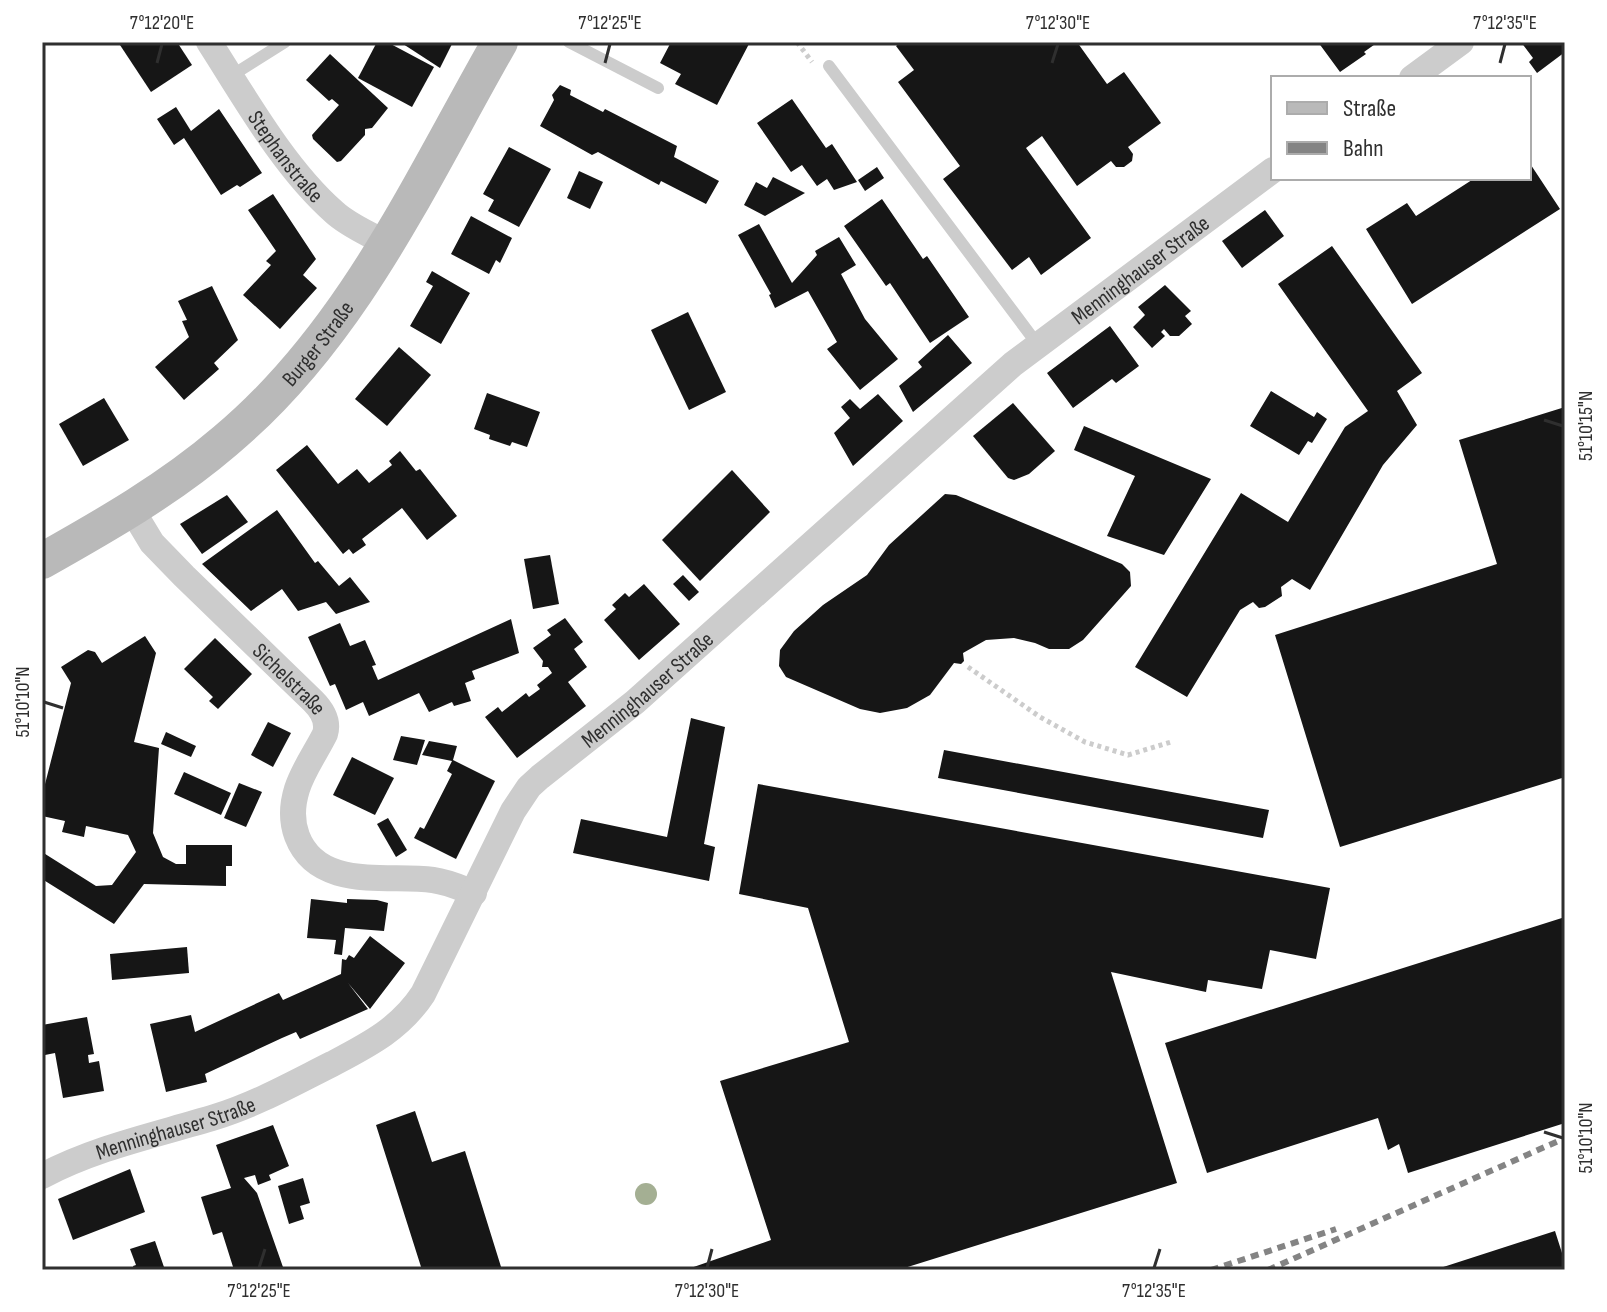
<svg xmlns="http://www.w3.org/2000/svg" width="1607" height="1312" font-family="'Sofia Sans Condensed',sans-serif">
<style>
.building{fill:#161616}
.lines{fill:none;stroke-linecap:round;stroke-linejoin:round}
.path{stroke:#ccc;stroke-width:5;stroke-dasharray:4 4;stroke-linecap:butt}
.service{stroke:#ccc;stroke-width:12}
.minor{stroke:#ccc;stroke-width:26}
.secondary{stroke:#b9b9b9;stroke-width:36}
.rail{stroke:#848484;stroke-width:6;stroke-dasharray:8 6;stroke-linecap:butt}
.tree{fill:#a4af93}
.ticks{fill:none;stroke:#2f2f2f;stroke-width:3}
.labels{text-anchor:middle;stroke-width:8;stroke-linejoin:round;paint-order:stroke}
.street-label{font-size:22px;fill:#2f2f2f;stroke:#fff}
.neatline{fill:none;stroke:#2f2f2f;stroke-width:3}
.ticks-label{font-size:20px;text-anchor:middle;fill:#2f2f2f}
</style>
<rect width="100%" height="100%" fill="#fff"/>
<!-- building -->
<g class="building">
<path d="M118,42H177L192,65L151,92Z"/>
<path d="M377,42H387L434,67L412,107L358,78Z"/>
<path d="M400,42H453L440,68Z"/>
<path d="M671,42H750L717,105L675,84L681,74L660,63Z"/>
<path d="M901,42H1077L1107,84L1124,72L1161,123L1128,147L1133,154L1132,161L1124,167H1116L1111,161L1077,186L1042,136L1026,148L1091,238L1041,275L1029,257L1012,270L943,179L960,166L898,82L914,70L896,46Z"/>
<path d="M1318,42H1378L1364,52L1366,54L1340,72Z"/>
<path d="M1521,42H1565V52L1537,73L1529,62L1533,58Z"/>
<path d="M330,54L388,108L372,128L365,129V135L341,161L337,162L313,139L312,135L339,105L332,99L329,101L306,80Z"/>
<path d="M560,85L571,90L570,95L603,112L605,109L677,146L674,157L719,181L706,204L661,181L659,185L598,152L592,155L540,126L554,100L552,95Z"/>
<path d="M792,99L826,148L832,144L857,182L834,190L827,179L817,186L802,165L791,172L757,123Z"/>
<path d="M176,107L191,131L219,109L262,173L240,187L237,185L221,195L184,138L174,145L157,119Z"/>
<path d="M509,147L551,169L519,227L488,211L494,200L483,194Z"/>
<path d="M1529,162L1560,209L1412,304L1366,229L1407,203L1416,216L1475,178H1529Z"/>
<path d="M877,167L884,178L865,191L858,180Z"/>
<path d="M579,171L603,182L590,209L567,198Z"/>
<path d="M773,177L805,193L765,216L744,205L756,182L767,188Z"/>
<path d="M273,194L316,259L303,275L317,288L280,329L243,295L271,265L266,261L276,251L248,210Z"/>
<path d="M882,199L923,259L927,256L969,317L930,343L890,283L886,286L844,226Z"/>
<path d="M1265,210L1284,236L1242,268L1222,241Z"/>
<path d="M471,216L512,238L500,263L496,260L489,274L451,254Z"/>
<path d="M759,224L792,283L817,255L815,251L839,237L856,265L841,274L865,319L898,359L860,390L827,349L837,342L808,291L775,308L769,295L771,294L738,235Z"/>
<path d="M1332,246L1422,373L1397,391L1417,425L1383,465L1310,590L1292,579L1281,587L1282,596L1265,607L1259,608L1253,602L1240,610L1187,697L1135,667L1241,493L1288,522L1345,427L1368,411L1278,284Z"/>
<path d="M432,271L470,293L441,344L410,326L433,286L426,282Z"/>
<path d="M1165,285L1191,311L1185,316L1192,324L1179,336H1170L1164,329L1161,332L1165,336L1152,348L1133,327L1145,315L1138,307Z"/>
<path d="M212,286L238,340L214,363L219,369L184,400L155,367L189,337L182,321L187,320L178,301Z"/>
<path d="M688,312L726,392L689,410L651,330Z"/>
<path d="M1110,326L1139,366L1116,383L1112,379L1073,408L1047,373Z"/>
<path d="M948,335L972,363L913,412L899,386L922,367L918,362Z"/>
<path d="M399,347L431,375L387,426L355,399Z"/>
<path d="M1271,391L1314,417L1317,412L1327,419L1312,443L1308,441L1299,455L1250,426Z"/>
<path d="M487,393L540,412L527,447L512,442L510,446L489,439L490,435L474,429Z"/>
<path d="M878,394L903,421L853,466L834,433L850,418L841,407L850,399L860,409Z"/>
<path d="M104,398L129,440L83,466L59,424Z"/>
<path d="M1013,403L1055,451L1029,474L1014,480L1008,478L973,436Z"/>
<path d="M1565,407V785L1562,778L1340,847L1275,635L1497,564L1459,440Z"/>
<path d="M1084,426L1211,479L1164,555L1107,536L1135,476L1074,450Z"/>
<path d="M307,445L338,484L357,469L369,483L392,465L389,461L400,451L416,471L420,469L457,516L427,540L402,508L362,539L366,545L353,554L349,549L343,554L276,470Z"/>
<path d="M732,470L770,512L700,581L662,540Z"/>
<path d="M945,494L956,495L1122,564L1130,572L1131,586L1083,640L1069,649H1049L1035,643L1014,638L986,640L963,653L964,661L961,664L954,663L930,695L907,708L880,713L860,709L786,677L779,666L780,650L794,631L823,605L867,575L889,545Z"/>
<path d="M227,495L248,522L202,554L180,524Z"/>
<path d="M277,510L315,563L318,561L339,586L350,577L370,602L336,614L326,602L298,611L282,589L251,611L202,564Z"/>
<path d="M550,555L559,604L533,609L524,559Z"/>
<path d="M683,575L699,592L689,601L673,584Z"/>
<path d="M644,584L680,624L639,660L604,620L616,609L612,605L625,593L629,597Z"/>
<path d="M565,618L583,642L574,649L587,667L568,682L586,706L517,758L485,717L498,707L502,712L526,693L529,697L540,689L537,685L552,673L548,667H542L543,661L533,648L551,635L547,630Z"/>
<path d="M511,619L519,653L472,671L475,679L465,683L471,701L454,706L452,702L429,712L419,693L369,716L363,702L346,710L335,684L330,686L308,637L340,623L350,646L365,640L376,665L372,666L378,680Z"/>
<path d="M145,636L156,653L134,742L159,748L153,833L163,857L176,864H186V845H232V866H226V886L144,884L114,924L42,879V852L96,886L112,885L136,852L128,835L86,826L84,837L62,832L65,821L42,816V787L44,788L71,683L61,667L88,650L95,652L102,663Z"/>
<path d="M215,638L252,674L218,709L209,701L213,697L184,669Z"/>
<path d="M691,718L725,727L704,844L715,847L709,881L573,853L581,819L667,837Z"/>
<path d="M268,722L291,733L273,767L251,755Z"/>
<path d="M166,732L196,746L191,757L161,744Z"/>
<path d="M401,736L425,740L417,765L393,760Z"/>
<path d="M429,741L457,746L453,760L495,781L456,859L414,838L420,827L424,829L452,774L447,771L452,761L422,755Z"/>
<path d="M944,750L1269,810L1263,838L938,778Z"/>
<path d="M352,757L394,778L375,815L333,795Z"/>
<path d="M184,772L231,793L221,815L174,794Z"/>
<path d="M239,783L262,792L246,827L224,818Z"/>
<path d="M758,784L1330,888L1316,959L1270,950L1262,989L1208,980L1206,992L1111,972L1177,1183L898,1270H685L771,1240L720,1081L849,1042L808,908L739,894Z"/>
<path d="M388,818L407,850L396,857L377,824Z"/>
<path d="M311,899L347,903V899L377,900L388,903L384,931L345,928L342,955L334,954L336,940L307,938Z"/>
<path d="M1565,917V1123L1408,1173L1399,1144L1388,1150L1378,1118L1207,1173L1165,1043Z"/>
<path d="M370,936L405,963L370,1009L348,983L368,1009L300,1039L296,1032L282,1038L205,1074L207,1082L166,1092L150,1024L191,1015L195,1032L279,993L283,1000L341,974L342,959L346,960L349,955L354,958Z"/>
<path d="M187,947L189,973L112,980L110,954Z"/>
<path d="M87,1017L94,1054L88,1055L89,1063L99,1061L104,1091L63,1098L55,1053L45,1055L42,1025Z"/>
<path d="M415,1111L432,1162L465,1151L502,1270H422L376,1125Z"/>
<path d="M273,1125L289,1166L269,1175L271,1180L258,1185L255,1175L244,1178L257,1193L284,1270H258L257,1268L234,1270L222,1232L213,1235L201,1197L231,1188L216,1145Z"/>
<path d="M130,1169L145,1212L73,1240L58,1199Z"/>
<path d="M303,1178L310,1203L300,1206L304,1219L289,1224L278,1186Z"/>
<path d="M1555,1231L1562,1253L1565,1252V1270H1434Z"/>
<path d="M155,1241L165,1270H134L133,1266L136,1265L130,1249Z"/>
</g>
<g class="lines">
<!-- path -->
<g class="path">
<path d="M797,42L812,62"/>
<path d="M968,667L1040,717L1085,742L1128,755L1171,742"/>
</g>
<!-- service -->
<g class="service">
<path d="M569,42L658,88"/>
<path d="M829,66L1038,345"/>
<path d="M231,76L285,42"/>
</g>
<!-- minor -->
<g class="minor">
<path id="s1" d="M209,42C245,98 284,168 334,212C349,226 370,234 387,244"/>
<path d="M1412,78L1461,42"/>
<path id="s2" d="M132,510L152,543L184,576L313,701C322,710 329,721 325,734C316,752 303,770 297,789C292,805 291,820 297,836C318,891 388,874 433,880C448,882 461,888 474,893"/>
<path id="s3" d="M42,1176C97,1147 156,1135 215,1117C257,1104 294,1083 332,1064C368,1045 400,1029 423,994L513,811L529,787L540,777L635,702L1013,364L1273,170"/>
</g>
<!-- secondary -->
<path class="secondary" id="s4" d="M42,561C106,525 169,489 225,441C352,335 420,182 500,42"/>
<!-- rail -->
<g class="rail">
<path d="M1211,1270L1336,1229"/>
<path d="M1268,1270L1565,1138"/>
</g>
</g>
<!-- trees -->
<circle class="tree" cx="646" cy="1194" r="11"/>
<!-- ticks -->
<path class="ticks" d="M157,63L162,44M605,63L610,44M1052,63L1058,44M1500,63L1505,44M1544,420L1563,426M44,702L63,708M1544,1132L1563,1138M259,1268L265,1249M707,1268L712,1249M1154,1268L1160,1249"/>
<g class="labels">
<!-- street labels -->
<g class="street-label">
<text dy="8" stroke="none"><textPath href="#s1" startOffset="138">Stephanstraße</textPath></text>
<text dy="8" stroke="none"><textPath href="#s3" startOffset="1462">Menninghauser Straße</textPath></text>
<text dy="8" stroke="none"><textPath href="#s4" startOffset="354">Burger Straße</textPath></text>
<text dy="8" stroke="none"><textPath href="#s2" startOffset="232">Sichelstraße</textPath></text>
<text dy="8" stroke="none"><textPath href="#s3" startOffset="814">Menninghauser Straße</textPath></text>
<text dy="8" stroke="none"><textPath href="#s3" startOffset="142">Menninghauser Straße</textPath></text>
</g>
</g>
<!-- border -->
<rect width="1607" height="1312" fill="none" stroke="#ffffff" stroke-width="88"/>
<!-- legend -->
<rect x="1271" y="76" width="260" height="104" fill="#ffffff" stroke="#acacac" stroke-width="2"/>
<rect x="1287" y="102" width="40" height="12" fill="#b9b9b9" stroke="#acacac" stroke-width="2"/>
<text x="1343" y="116" font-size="24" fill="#2f2f2f">Straße</text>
<rect x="1287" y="142" width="40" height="12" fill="#848484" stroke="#acacac" stroke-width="2"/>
<text x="1343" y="156" font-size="24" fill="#2f2f2f">Bahn</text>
<rect x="44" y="44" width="1519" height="1224" class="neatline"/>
<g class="ticks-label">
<text x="162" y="29">7°12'20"E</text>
<text x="610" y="29">7°12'25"E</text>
<text x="1058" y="29">7°12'30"E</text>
<text x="1505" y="29">7°12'35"E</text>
<text transform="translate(1585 426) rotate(-90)" y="7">51°10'15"N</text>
<text transform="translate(22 702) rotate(-90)" y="7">51°10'10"N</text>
<text transform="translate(1585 1138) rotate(-90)" y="7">51°10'10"N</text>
<text x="259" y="1297">7°12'25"E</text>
<text x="707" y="1297">7°12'30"E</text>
<text x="1154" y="1297">7°12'35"E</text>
</g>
</svg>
